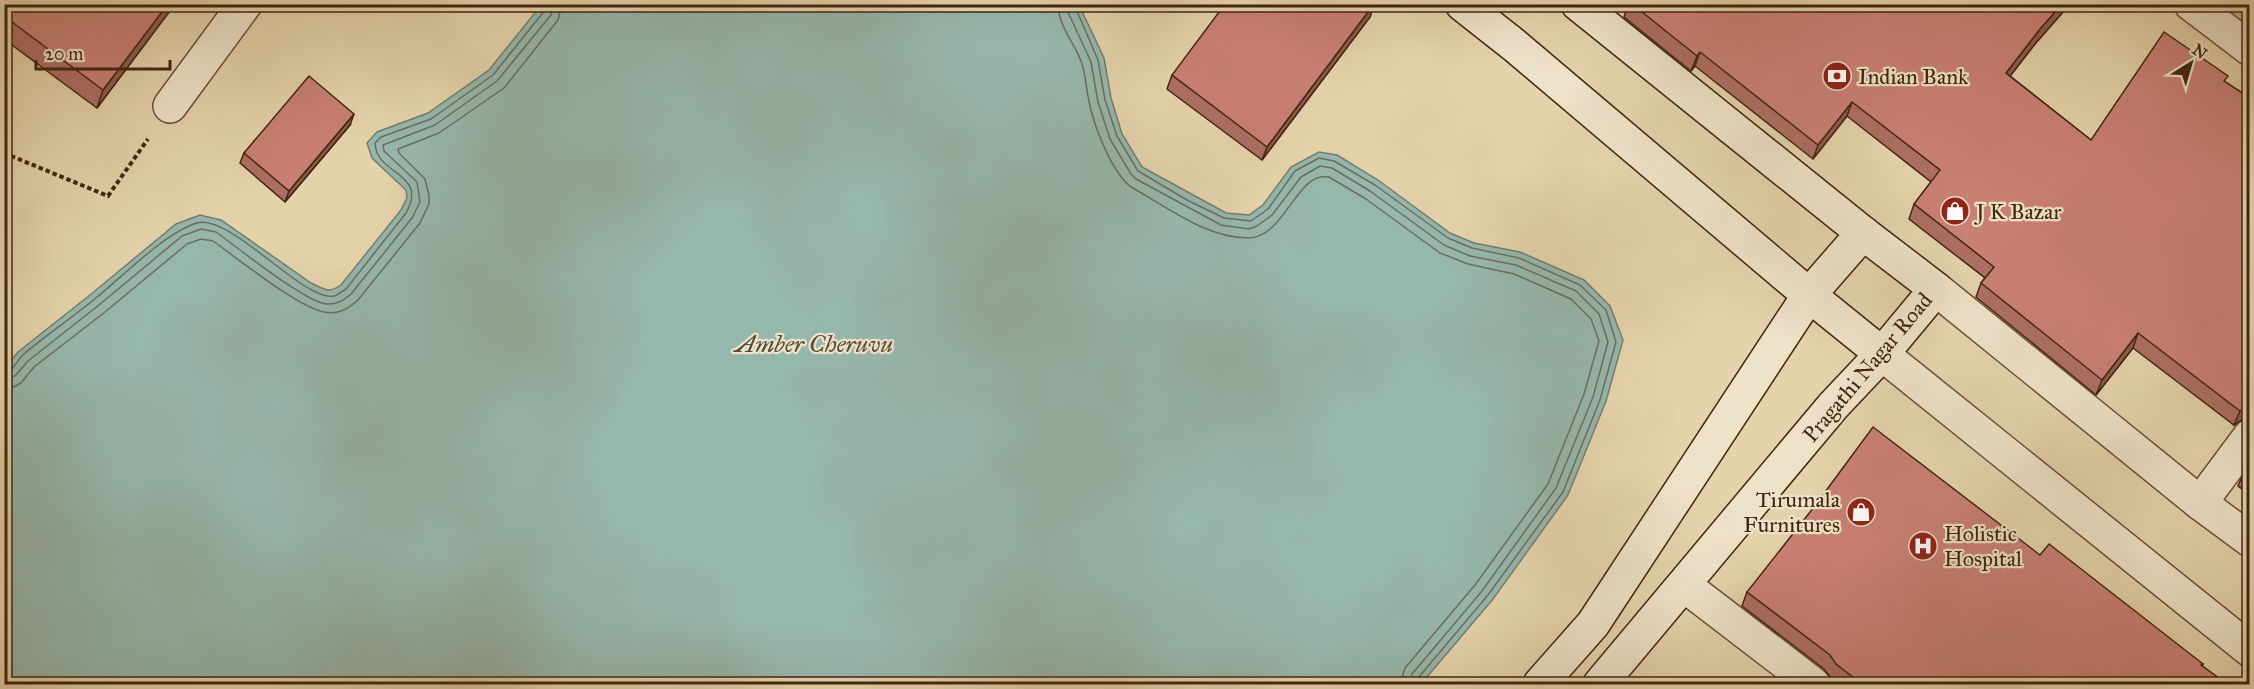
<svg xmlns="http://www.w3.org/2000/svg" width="2254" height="689" font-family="'IM FELL Great Primer',serif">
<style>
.pitch{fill:#bcba84;stroke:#7f704a;stroke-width:1.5}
.water{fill:#96b7ad;stroke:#747d6e;stroke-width:1.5}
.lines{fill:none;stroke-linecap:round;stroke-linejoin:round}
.shore{stroke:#6c6e5e;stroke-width:1.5}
.street-casing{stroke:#6b5037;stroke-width:36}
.secondary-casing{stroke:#422510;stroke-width:36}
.path{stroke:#422510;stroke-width:4;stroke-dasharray:4.5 3;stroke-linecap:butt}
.street{stroke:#eee2c9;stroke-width:33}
.secondary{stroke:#eee2c9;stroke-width:33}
.wall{fill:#ad6e65;stroke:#422510;stroke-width:1.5}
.shaded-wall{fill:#8d5a52;stroke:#422510;stroke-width:1.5}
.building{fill:#c98075;stroke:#422510;stroke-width:1.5}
.labels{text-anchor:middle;stroke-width:4.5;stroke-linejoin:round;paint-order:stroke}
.poi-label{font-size:22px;fill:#422510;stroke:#eee2c9;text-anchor:start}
.street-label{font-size:22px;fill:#422510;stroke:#eee2c9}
.water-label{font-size:24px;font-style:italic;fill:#574a37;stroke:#eee2c9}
</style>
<rect width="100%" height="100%" fill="#e5d3ac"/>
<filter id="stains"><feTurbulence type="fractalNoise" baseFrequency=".00333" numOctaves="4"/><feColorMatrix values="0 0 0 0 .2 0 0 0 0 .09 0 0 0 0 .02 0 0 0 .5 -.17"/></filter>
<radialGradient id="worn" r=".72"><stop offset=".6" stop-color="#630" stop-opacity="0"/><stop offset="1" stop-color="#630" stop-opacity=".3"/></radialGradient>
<!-- pitch -->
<path class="pitch" d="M2217,5H2249V29Z"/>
<!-- water -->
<path class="water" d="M542,4L1079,5L1104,58L1111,98L1122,134L1142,167L1226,213L1249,215L1263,205L1291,167L1319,152L1337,155L1378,180L1450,233L1474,243L1520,252L1584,280L1610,306L1623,340L1606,401L1568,495L1493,599L1421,684H5L4,369L18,352L90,295L176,224L200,215L221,220L311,283C324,289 328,294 341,285L401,210L407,198L406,190L372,158L367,143L377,132L428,113L489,70Z"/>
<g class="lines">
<!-- shore -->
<g class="shore">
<path d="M1058,4C1058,26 1076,45 1082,64C1086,76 1086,89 1089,101C1093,124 1112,173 1131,187C1167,207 1206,238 1248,238C1285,238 1297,170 1329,177L1366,199L1440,253L1468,264L1514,274L1571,299L1591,319L1599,341L1584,394L1548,484L1475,585L1405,668L1400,684"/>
<path d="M1067,4L1068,12L1091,62L1098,102L1110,139L1131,174L1136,179L1221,225L1249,229L1257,226L1272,215L1301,177L1320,166L1332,168L1370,191L1444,245L1470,256L1516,265L1576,291L1599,314L1608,342L1593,397L1556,488L1482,591L1412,674L1409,684"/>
<path d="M1074,4L1098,60L1105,100L1117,136L1138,171L1187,200L1224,218L1251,221L1268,209L1295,171L1319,158L1334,161L1375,185L1448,238L1472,248L1519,258L1580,285L1606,310L1616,342L1600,400L1563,492L1488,595L1418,678L1417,684"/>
<path d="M4,372C14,371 17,360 24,354C47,334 72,318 96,298C122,277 166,232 197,223C230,213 305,303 334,296C338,295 342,291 346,289L406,213C429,172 376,176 375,143L381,137L431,119L493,75L545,10L546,4"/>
<path d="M4,379L15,376L28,361L99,305L182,236L201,229L216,232C238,248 304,301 326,304C337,305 344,300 351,294L412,218L420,202L417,182L384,151L383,145L435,125L497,81L551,15L553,4"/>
<path d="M4,388H12L21,383L34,367L105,312L187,244L201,239L213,241C237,258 299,308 324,312C338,315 348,309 358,300L420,223L429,204V195L425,179L399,153L398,149L439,133L504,88L558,20L562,4"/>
</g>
<!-- street casing -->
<g class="street-casing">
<g id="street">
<path d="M2191,4L2250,49"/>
<path d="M170,106L245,4"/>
<path d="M1936,289L2200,503L2250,540"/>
<path d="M1882,354L2250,650"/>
<path d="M2200,503L2250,436"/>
<path d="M1684,585L1813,684"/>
</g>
</g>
<!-- secondary casing -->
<g class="secondary-casing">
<g id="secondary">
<path d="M1462,4L1514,45L1809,295L1593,624L1540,684"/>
<path d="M1578,4L1863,233L1936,289L1882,354L1833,406L1600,684"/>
<path d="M1863,233L1809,295L1882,354"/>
</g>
</g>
<!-- path -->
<path class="path" d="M4,153L108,196L148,139"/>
<!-- street -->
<use href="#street" class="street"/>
<!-- secondary -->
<use href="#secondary" class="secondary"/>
</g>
<!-- wall -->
<g class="wall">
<path d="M4,4H175L97,108L4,39Z"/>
<path d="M1374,4L1370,17L1262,160L1167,89L1172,75Z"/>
<path d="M1628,4H2070L2035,44L2010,76L2091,140L2225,82L2250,98V418L2243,419L2234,425L2133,348L2096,395L1976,297L1981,283L1985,278L1909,219L1914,204L1931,182L1847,116L1813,159L1695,66L1691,71L1624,17Z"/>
<path d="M350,125L285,202L240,163L244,153Z"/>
<path d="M2250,465V495L2238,486L2244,472Z"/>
<path d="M2040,555L2203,664L2202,666L2227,684H1839L1831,678L1824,669L1742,606L1747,592Z"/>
</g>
<!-- shaded-wall -->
<g class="shaded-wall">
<path d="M168,4H175L97,108L103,90Z"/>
<path d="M1374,4L1370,17L1262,160L1267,147Z"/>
<path d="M2062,4H2070L2035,44L2001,88L2006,73L2040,29Z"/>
<path d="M1700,52L1695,66L1691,71L1697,56Z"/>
<path d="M1852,102L1847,116L1813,159L1818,145Z"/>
<path d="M354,114L350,125L285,202L289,191Z"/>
<path d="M2138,333L2133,348L2096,395L2102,380Z"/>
<path d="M2248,404H2250V418L2243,419L2234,425L2240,411Z"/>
</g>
<!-- building -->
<g class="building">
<path d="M4,4H168L103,90L4,16Z"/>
<path d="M1225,4H1374L1267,147L1172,75Z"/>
<path d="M1632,4H2062L2040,29L2006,73L2091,140L2164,32L2228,76L2224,81L2250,98V404L2240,411L2138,333L2102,380L1981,283L1994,267L1914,204L1940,170L1852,102L1818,145L1700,52L1697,56Z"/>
<path d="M309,76L354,114L289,191L244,153Z"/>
<path d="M1873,427L2040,555L2049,544L2203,664L2201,665L2227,684H1862L1836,664L1830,655L1747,592L1814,507Z"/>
<path d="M2250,465V476L2244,472Z"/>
<path d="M1693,681L1698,684H1690Z"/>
</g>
<!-- icons -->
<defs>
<g id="bank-disc" transform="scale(1.5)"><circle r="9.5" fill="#8f2418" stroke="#eee2c9"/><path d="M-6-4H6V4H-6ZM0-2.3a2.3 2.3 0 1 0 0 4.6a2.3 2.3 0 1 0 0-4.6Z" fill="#fff"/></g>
<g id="shop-disc" transform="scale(1.5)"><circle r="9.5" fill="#8f2418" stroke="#eee2c9"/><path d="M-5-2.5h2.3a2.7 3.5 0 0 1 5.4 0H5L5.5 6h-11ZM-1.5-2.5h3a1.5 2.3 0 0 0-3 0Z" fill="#fff"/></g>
<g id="hospital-disc" transform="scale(1.5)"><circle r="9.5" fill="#8f2418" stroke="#eee2c9"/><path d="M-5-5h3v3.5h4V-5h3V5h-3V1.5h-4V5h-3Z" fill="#fff"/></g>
</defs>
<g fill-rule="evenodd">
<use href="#bank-disc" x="1837" y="76"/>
<use href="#shop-disc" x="1955" y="211"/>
<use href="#shop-disc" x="1861" y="512"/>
<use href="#hospital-disc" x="1923" y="546"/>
</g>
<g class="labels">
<!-- poi labels -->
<g class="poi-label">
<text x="1858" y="84">Indian Bank</text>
<text x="1976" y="219">J K Bazar</text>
<text x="1840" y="507" text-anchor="end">Tirumala<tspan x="1840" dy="25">Furnitures</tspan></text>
<text x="1944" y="541">Holistic<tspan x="1944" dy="25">Hospital</tspan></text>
</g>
<!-- street labels -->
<g class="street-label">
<text transform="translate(1867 367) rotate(-50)" y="8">Pragathi Nagar Road</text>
</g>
<!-- water labels -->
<g class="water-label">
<text x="814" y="352">Amber Cheruvu</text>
</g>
</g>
<!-- margin -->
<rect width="2254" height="689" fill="none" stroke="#e5d3ac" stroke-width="24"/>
<rect x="6" y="6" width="2242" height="677" fill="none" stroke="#422510" stroke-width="3"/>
<rect x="12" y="12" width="2230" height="665" fill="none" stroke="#422510" stroke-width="1.5"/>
<!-- north arrow -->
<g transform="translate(2191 63) rotate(37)" stroke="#eee2c9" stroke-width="4.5" paint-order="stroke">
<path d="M0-4.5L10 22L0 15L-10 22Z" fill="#422510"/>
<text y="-9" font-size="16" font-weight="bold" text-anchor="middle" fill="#422510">N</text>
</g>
<!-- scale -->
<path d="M36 60v9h134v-9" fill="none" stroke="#422510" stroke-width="3"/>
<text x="45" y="60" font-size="18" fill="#422510" stroke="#eee2c9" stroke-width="4.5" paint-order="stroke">20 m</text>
<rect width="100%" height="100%" filter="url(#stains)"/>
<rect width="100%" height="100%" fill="url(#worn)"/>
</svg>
